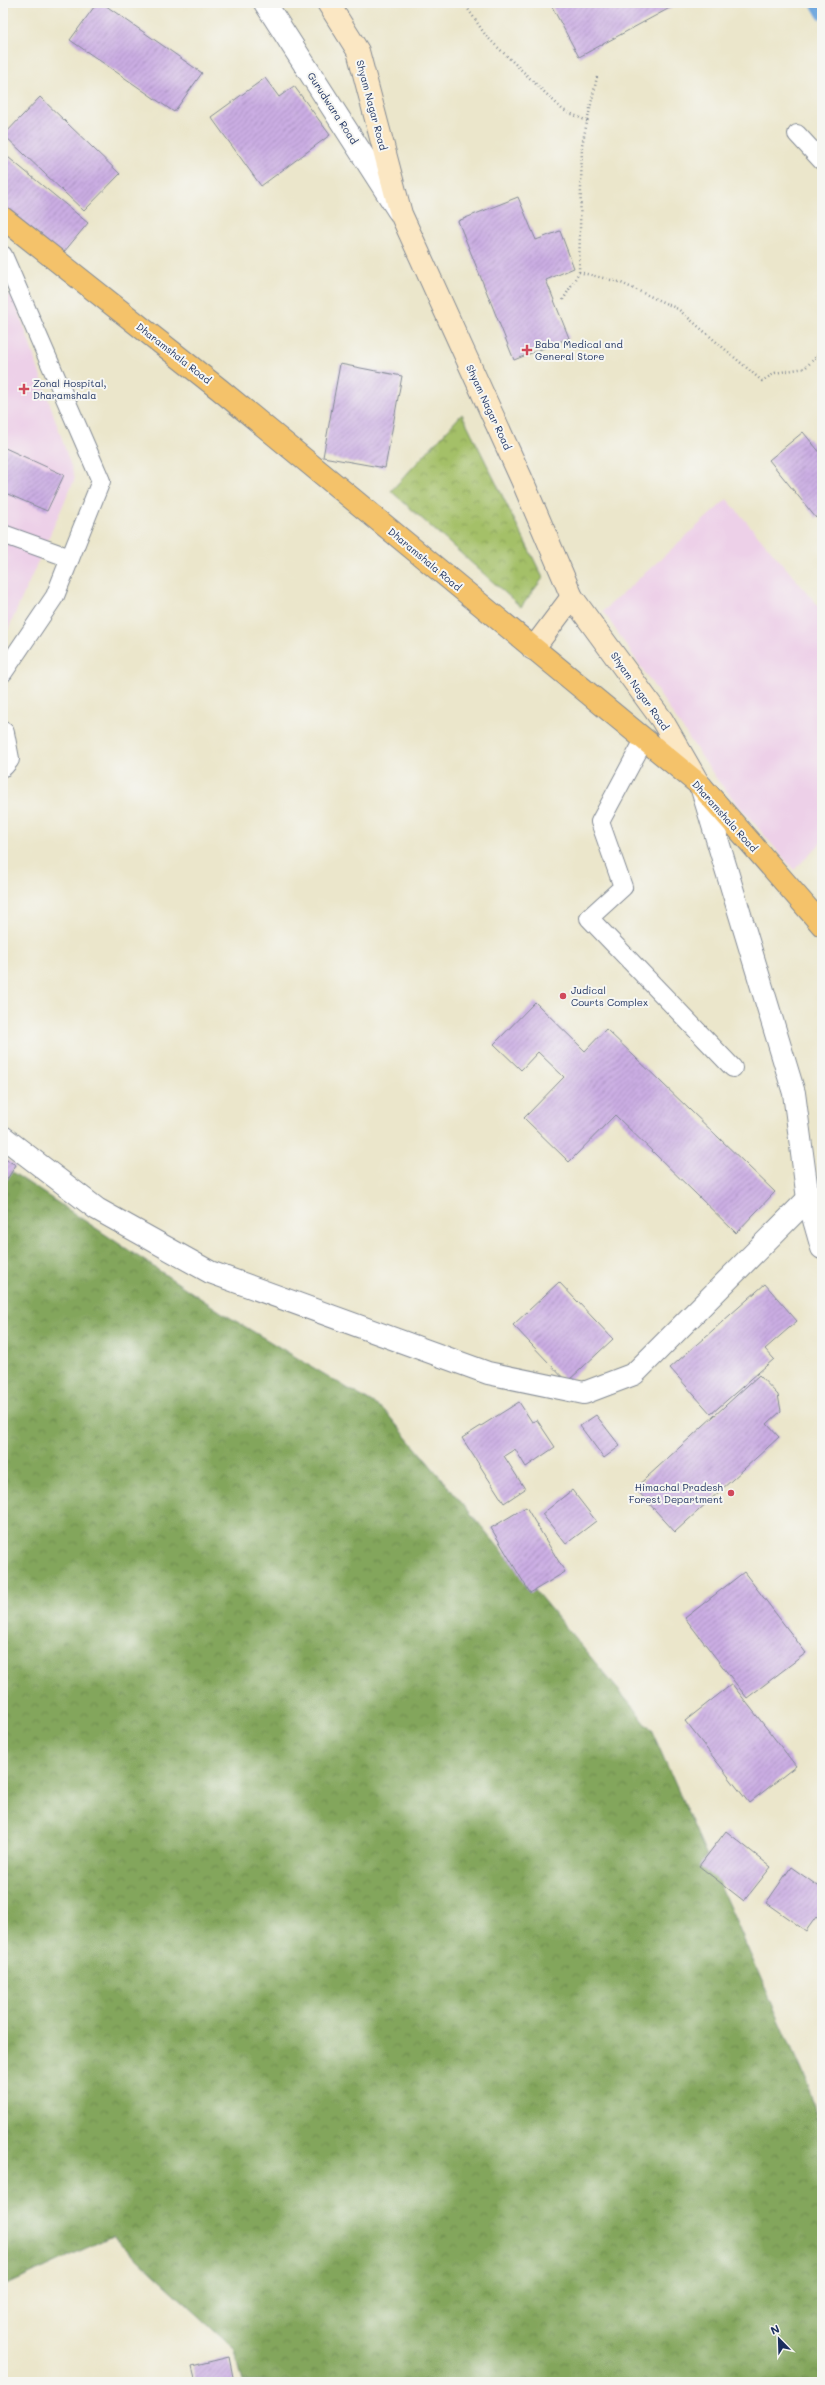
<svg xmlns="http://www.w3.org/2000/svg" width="825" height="2385" font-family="Mali,sans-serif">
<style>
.built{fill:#edd0e8}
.forest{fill:url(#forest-crowns);stroke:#4f6a5d}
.park{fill:url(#park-crowns);stroke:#607862}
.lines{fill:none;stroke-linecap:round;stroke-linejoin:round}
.stream{stroke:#6fa8df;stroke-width:10}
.building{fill:url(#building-hatch)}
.lane-casing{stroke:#838a94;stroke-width:20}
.street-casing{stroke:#838a94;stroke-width:24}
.secondary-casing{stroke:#838a94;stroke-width:24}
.primary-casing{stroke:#838a94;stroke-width:24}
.path{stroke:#838a94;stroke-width:2.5;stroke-dasharray:1 3;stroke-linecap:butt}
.lane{stroke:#fff;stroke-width:18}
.street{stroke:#fff;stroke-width:22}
.secondary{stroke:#fbe7c3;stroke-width:22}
.primary{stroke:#f4c26a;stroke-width:22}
.poi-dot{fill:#d1495b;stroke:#f6f6f2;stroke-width:1.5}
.labels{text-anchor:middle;stroke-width:4;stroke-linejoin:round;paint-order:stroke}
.street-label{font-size:10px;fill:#1b2f5e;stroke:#f6f6f2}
.poi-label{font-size:10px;fill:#1b2f5e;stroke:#f6f6f2;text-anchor:start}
</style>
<defs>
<pattern id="forest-crowns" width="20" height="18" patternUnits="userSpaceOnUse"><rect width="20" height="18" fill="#83a65c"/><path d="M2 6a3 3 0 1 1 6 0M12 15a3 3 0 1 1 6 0" fill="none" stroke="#6a884f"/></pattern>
<pattern id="park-crowns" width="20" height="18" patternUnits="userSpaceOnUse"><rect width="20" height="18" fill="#a4c067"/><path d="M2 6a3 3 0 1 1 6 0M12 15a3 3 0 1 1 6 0" fill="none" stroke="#859c58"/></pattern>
<pattern id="building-hatch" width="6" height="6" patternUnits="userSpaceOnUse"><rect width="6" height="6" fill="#cbade3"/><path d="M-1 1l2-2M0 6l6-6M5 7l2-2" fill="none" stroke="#a48dbb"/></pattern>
</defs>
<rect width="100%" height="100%" fill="#f6f6f2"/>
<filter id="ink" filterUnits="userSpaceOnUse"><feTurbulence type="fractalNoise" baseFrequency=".025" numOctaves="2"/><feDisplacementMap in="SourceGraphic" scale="8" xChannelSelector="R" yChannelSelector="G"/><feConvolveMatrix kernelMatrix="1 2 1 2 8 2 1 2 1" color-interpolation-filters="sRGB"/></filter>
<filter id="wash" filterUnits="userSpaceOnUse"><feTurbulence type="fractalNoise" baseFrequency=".012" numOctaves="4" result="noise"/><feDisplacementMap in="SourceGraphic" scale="16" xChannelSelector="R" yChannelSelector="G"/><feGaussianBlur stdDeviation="0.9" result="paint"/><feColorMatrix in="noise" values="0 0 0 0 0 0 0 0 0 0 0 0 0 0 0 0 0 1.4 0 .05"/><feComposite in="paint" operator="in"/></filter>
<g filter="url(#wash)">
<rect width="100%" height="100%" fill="#ebe6cb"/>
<!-- built -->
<g class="built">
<path d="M3,291L15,300L75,478L3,641Z"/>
<path d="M727,499L822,610V842L794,870L718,781L603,611Z"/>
</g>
<!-- forest -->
<path class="forest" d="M3,1166L224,1314L384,1410L651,1729L807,2083L822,2134V2382H243L234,2348L112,2236L3,2287Z"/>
<!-- park -->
<path class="park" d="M462,414L543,578L521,607L391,491Z"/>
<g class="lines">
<!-- stream -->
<path class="stream" d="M815,3L822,15"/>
</g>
<g id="blocks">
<!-- building -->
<g class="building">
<path d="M97,3H102L202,73L174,112L70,40Z"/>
<path d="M550,3H679L579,57Z"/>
<path d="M265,78L279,97L294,86L330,135L261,186L211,117Z"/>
<path d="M40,97L120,174L84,211L4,135Z"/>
<path d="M3,153L88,223L59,258L3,212Z"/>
<path d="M518,197L536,240L560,231L574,268L546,280L569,338L514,360L458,221Z"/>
<path d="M340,364L402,376L385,468L323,457Z"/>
<path d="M803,432L822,455V513L816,518L769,460Z"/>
<path d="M3,447L64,475L47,511L3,492Z"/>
<path d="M535,1002L585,1051L606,1029L775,1192L736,1233L615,1115L569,1162L524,1118L564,1077L538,1052L521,1070L494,1044Z"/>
<path d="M3,1158L16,1165L3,1186Z"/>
<path d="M559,1282L613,1339L567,1382L513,1325Z"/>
<path d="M765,1284L797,1321L765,1349L774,1359L711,1414L670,1368Z"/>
<path d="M759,1375L778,1395L781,1411L767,1424L779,1437L675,1532L635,1488Z"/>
<path d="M519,1402L532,1422L537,1420L555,1447L526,1467L515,1449L504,1456L525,1489L504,1503L462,1438Z"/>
<path d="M596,1415L620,1446L604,1458L580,1426Z"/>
<path d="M572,1490L596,1521L566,1544L542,1514Z"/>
<path d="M526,1507L565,1572L530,1593L491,1528Z"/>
<path d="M744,1572L806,1653L747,1698L685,1618Z"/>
<path d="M732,1684L796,1766L749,1803L685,1721Z"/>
<path d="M726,1831L771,1867L744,1901L699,1866Z"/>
<path d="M791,1867L818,1886L822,1880V1922L816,1917L806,1931L766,1903Z"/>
<path d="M229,2357L234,2382H196L192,2366Z"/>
</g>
</g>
</g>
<g filter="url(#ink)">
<use href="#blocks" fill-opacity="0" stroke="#838a94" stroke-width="1"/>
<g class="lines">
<!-- lane casing -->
<g class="lane-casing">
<g id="lane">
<path d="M797,134L822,161"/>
<path d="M3,255L101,481L55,596L3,673"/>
<path d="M3,534L70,558"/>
<path d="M644,740L600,822L623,887L589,918L733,1068"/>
</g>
</g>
<!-- street casing -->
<g class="street-casing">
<g id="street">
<path d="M265,3L398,210"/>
<path d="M3,733L8,759L3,765"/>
<path d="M701,786L794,1093L808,1199L822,1248"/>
<path d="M3,1137L97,1209L210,1272L488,1373L584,1393L634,1374L808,1199"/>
</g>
</g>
<!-- secondary casing -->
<g class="secondary-casing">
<g id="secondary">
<path d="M328,3L358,51L401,214L522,480L572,597L662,720L699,784"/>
<path d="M533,649L572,597"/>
</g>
</g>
<!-- primary casing -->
<g class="primary-casing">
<path id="primary" d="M3,218L219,389L701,786L822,925"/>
</g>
<!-- path -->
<g class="path">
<path d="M464,3L486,36L563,110L587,121"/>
<path d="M579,272L619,282L678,309L762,381L775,373L805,368L819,354H822"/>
<path d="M563,300L579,272L582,145L597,77"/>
</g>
<!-- lane -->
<use href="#lane" class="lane"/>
<!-- street -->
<use href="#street" class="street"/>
<!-- secondary -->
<use href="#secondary" class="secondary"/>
<!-- primary -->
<use href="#primary" class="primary"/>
</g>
</g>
<!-- markers -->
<g class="poi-dot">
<path d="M525 344h4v4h4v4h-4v4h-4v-4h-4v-4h4z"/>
<path d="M22 383h4v4h4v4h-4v4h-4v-4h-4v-4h4z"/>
<circle cx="563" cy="996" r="4"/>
<circle cx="731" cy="1493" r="4"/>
</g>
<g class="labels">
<!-- street labels -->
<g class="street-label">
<text transform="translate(372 105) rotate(75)" y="4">Shyam Nagar Road</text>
<text transform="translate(333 108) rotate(57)" y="4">Gurudwara Road</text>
<text transform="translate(174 353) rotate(38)" y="4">Dharamshala Road</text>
<text transform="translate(489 407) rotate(65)" y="4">Shyam Nagar Road</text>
<text transform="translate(425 559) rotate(40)" y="4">Dharamshala Road</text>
<text transform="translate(640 691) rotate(55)" y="4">Shyam Nagar Road</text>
<text transform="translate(725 816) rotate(48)" y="4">Dharamshala Road</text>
</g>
<!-- poi labels -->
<g class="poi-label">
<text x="535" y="348">Baba Medical and<tspan x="535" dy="12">General Store</tspan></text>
<text x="33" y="387">Zonal Hospital,<tspan x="33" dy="12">Dharamshala</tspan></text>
<text x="571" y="994">Judical<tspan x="571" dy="12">Courts Complex</tspan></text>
<text x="723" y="1491" text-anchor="end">Himachal Pradesh<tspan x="723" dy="12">Forest Department</tspan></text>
</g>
</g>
<!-- margin -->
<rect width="825" height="2385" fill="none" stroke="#f6f6f2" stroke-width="16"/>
<!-- north arrow -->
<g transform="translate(779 2339) rotate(337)" stroke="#f6f6f2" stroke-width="3" paint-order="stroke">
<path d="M0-3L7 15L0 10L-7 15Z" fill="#1b2f5e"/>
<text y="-6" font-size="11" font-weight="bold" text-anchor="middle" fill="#1b2f5e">N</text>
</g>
</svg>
